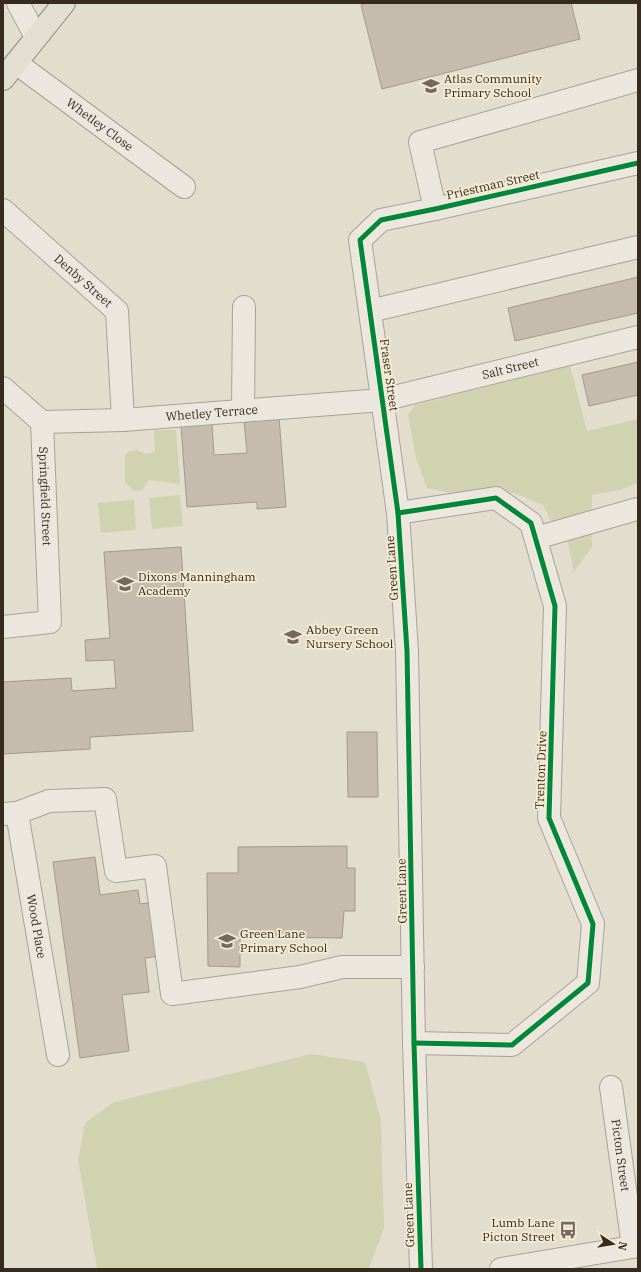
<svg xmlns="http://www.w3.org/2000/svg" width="641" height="1272" font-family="'IBM Plex Serif',serif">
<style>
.green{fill:#d1d3b0}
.building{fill:#c6bcae;stroke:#a3998c}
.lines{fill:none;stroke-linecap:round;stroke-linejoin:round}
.minor-casing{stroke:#a8a296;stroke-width:24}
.major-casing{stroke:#8e887d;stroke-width:24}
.minor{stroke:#ece7de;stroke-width:22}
.major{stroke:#e2ded0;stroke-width:22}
.cycleway-casing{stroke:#f4ebd4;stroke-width:8}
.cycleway{stroke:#00873e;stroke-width:5}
.labels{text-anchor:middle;stroke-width:3.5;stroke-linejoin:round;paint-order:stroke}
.poi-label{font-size:12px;fill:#372b1f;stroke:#f4ebd4;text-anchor:start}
.street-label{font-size:12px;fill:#372b1f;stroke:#f4ebd4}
</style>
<rect width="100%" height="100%" fill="#e3ddcd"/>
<!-- green -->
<g class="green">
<path d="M570,366L587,431L638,419V483L620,490L592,495V547L574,572L567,539L559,537L543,505L514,493L459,495L427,488L416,458L408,415L415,405Z"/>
<path d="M154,430H176L180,484L149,480L142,490L134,491L125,482V456L129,451L137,450L146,454L155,452Z"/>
<path d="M180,495L183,526L152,529L149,498Z"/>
<path d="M134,500L136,530L101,533L98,503Z"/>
<path d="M311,1054L365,1062L381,1120L384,1228L369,1268L364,1269H97L78,1160L85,1123L114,1102Z"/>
</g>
<!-- building -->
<g class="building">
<path d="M367,3H571L580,39L382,89L361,5Z"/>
<path d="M638,277V313L515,341L508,308Z"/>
<path d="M638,362V395L589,406L582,375Z"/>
<path d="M279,417L286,507L257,509V502L187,507L181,426L212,424L214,455L247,453L244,420Z"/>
<path d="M181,547L193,731L90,737V749L3,754V682L71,678L72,691L116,688L114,660L86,661L85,640L110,638L104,552Z"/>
<path d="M347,732H377L378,797H348Z"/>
<path d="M347,846V868H355V911H344L342,938L240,937V967L208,966L207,873H238V847Z"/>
<path d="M95,857L100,895L138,890L140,904L154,902L161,956L145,958L149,992L122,995L129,1051L80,1058L53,862Z"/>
</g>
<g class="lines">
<!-- minor casing -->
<g class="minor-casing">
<g id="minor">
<path d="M18,3L36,37"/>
<path id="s1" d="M16,63L184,187"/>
<path d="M435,209L420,142L638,80"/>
<path id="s2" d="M3,210L117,311L123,420"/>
<path d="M370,311L638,247"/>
<path id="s3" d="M3,388L42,422L50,622L3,627"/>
<path d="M243,411L244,307"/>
<path id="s4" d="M42,422L123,420L382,400L638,337"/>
<path d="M398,513L496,498L531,523L555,606L549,818L593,924L588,983L512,1045L414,1043"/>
<path d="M536,538L637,509"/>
<path id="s5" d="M17,813L58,1055"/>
<path d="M3,814L17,813L49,801L105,799L116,871L155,866L172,994L300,977L342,967H413"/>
<path id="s6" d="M611,1087L633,1247"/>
<path d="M421,1269L414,1043L407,651L398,513L360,240L381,220L435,209L638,163"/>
<path d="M501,1269L638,1246"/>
</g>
</g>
<!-- major casing -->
<g class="major-casing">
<path id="major" d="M3,79L64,3"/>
</g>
<!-- minor -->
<use href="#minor" class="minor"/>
<!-- major -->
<use href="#major" class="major"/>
<!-- cycleway casing -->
<g class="cycleway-casing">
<g id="cycleway">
<path d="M398,513L496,498L531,523L555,606L549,818L593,924L588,983L512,1045L414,1043"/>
<path d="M421,1269L414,1043L407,651L398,513L360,240L381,220L435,209L638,163"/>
</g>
</g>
<!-- cycleway -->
<use href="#cycleway" class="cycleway"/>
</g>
<!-- icons -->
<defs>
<g id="school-bare" transform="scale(1.38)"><path d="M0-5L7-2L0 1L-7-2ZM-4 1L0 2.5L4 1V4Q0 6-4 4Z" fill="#73695c" stroke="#f4ebd4" stroke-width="2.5" paint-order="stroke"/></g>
<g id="bus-bare" transform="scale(1.38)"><path d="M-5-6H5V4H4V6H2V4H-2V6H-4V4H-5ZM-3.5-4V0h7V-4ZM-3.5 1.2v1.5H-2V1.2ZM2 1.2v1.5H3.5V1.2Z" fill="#73695c" stroke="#f4ebd4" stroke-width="2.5" paint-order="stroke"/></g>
</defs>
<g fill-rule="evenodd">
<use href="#school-bare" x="431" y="86"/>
<use href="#school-bare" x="125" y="584"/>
<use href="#school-bare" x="293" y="637"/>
<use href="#school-bare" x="227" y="941"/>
<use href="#bus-bare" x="568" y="1230"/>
</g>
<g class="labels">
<!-- poi labels -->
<g class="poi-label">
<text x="444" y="83">Atlas Community<tspan x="444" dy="14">Primary School</tspan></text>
<text x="138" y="581">Dixons Manningham<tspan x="138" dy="14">Academy</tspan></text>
<text x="306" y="634">Abbey Green<tspan x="306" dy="14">Nursery School</tspan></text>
<text x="240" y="938">Green Lane<tspan x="240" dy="14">Primary School</tspan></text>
<text x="555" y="1227" text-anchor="end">Lumb Lane<tspan x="555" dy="14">Picton Street</tspan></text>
</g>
<!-- street labels -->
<g class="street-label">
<text dy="4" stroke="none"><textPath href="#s1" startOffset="104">Whetley Close</textPath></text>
<text transform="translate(493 185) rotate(-13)" y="4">Priestman Street</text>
<text dy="4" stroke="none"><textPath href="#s2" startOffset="107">Denby Street</textPath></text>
<text dy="4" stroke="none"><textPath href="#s4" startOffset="473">Salt Street</textPath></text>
<text transform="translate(389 375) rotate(82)" y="4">Fraser Street</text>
<text dy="4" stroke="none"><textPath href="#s4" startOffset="170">Whetley Terrace</textPath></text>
<text dy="4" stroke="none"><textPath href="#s3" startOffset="126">Springfield Street</textPath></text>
<text transform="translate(392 568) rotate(-94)" y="4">Green Lane</text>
<text transform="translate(541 770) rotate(-88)" y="4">Trenton Drive</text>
<text transform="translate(402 891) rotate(-91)" y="4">Green Lane</text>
<text dy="4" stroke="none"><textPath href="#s5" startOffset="115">Wood Place</textPath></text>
<text dy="4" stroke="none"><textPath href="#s6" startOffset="69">Picton Street</textPath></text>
<text transform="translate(409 1215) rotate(-92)" y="4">Green Lane</text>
</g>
</g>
<!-- border -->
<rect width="641" height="1272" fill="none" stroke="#372b1f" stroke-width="8"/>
<!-- north arrow -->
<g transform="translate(613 1244) rotate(102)" stroke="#f4ebd4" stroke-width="3" paint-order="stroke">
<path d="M0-3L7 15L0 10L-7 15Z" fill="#372b1f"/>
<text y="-6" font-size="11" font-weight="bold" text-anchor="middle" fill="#372b1f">N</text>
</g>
</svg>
